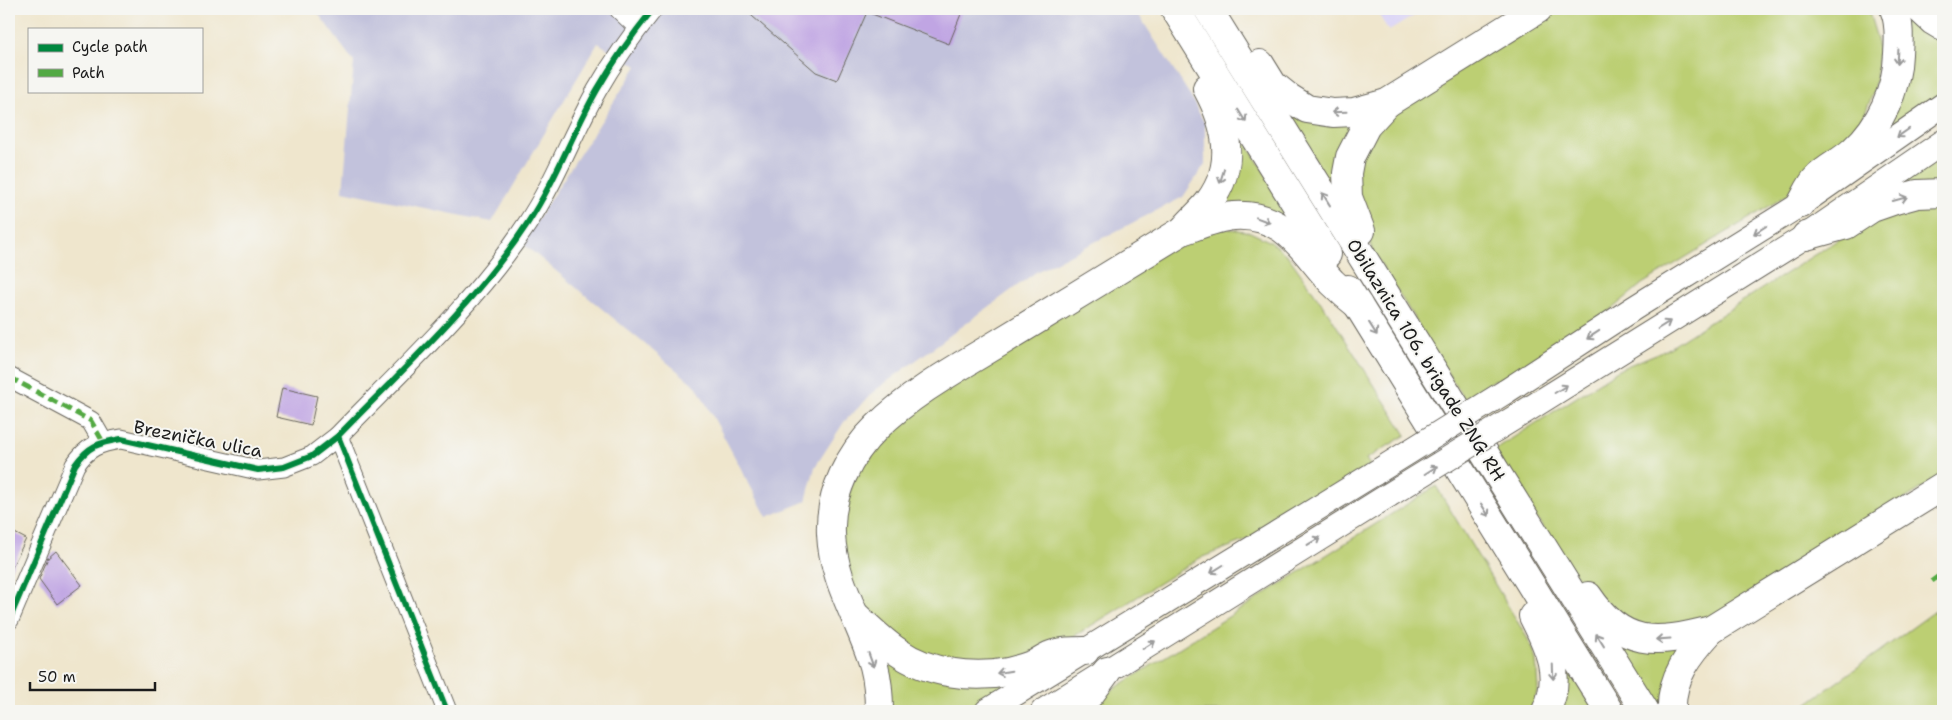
<svg xmlns="http://www.w3.org/2000/svg" width="1952" height="720" font-family="'Shantell Sans',sans-serif">
<style>
.built{fill:#dcd6f6}
.industrial{fill:#c2c2dc}
.green{fill:#bccf73;stroke:#6c7648}
.building{fill:#c0a5e3}
.lines{fill:none;stroke-linecap:round;stroke-linejoin:round}
.minor-casing{stroke:#66635a;stroke-width:21}
.major-casing{stroke:#66635a;stroke-width:26}
.highway-casing{stroke:#66635a;stroke-width:30}
.minor{stroke:#fff;stroke-width:19}
.major{stroke:#fff;stroke-width:24}
.highway{stroke:#fff;stroke-width:28}
.major-bridge-casing{stroke:#66635a;stroke-width:26;stroke-linecap:butt}
.major-bridge{stroke:#fff;stroke-width:24}
.quiet{stroke:#52a943;stroke-width:5;stroke-dasharray:10 5;stroke-linecap:butt}
.cycleway-casing{stroke:#f6f6f2;stroke-width:9}
.cycleway{stroke:#00873e;stroke-width:6}
.oneway{stroke:#999}
.labels{text-anchor:middle;stroke-width:4;stroke-linejoin:round;paint-order:stroke}
.street-label{font-size:18px;fill:#1c1c1c;stroke:#f6f6f2}
</style>
<rect width="100%" height="100%" fill="#f6f6f2"/>
<filter id="ink" filterUnits="userSpaceOnUse"><feTurbulence type="fractalNoise" baseFrequency=".02" numOctaves="2"/><feDisplacementMap in="SourceGraphic" scale="10" xChannelSelector="R" yChannelSelector="G"/><feConvolveMatrix kernelMatrix="1 2 1 2 8 2 1 2 1" color-interpolation-filters="sRGB"/></filter>
<filter id="wash" filterUnits="userSpaceOnUse"><feTurbulence type="fractalNoise" baseFrequency=".0096" numOctaves="4" result="noise"/><feDisplacementMap in="SourceGraphic" scale="20" xChannelSelector="R" yChannelSelector="G"/><feGaussianBlur stdDeviation="1.12" result="paint"/><feColorMatrix in="noise" values="0 0 0 0 0 0 0 0 0 0 0 0 0 0 0 0 0 1.4 0 .05"/><feComposite in="paint" operator="in"/></filter>
<g filter="url(#wash)">
<rect width="100%" height="100%" fill="#efe6cd"/>
<!-- built -->
<path class="built" d="M1375,9H1425L1389,31Z"/>
<!-- industrial -->
<path class="industrial" d="M315,9H1135L1188,92L1205,124V164L1183,197L1036,272L877,389L844,422L815,467L806,501L767,517L697,387L522,243L637,66L598,43L492,222L343,191L354,62Z"/>
<!-- green -->
<g class="green">
<path d="M1556,9H1868L1877,39L1878,65L1873,93L1862,121L1843,145L1794,191L1642,284L1590,327L1500,385L1495,379L1464,399L1374,253L1354,200L1358,148L1381,118Z"/>
<path d="M1902,9L1943,37V97L1880,141Z"/>
<path d="M1281,99L1358,115L1335,196Z"/>
<path d="M1238,130L1297,224L1216,211Z"/>
<path d="M1943,151V184L1888,190Z"/>
<path d="M1943,205V475L1712,620L1669,636L1601,608L1555,547L1494,450L1622,368L1668,349L1864,223L1912,208Z"/>
<path d="M1225,228L1250,232L1271,242L1288,256L1329,314L1406,435L1366,459L1370,465L1247,540L1200,558L1060,645L1036,657L957,667L887,638L844,582L836,536L861,456L910,410L1182,240Z"/>
<path d="M1436,486L1529,641L1536,660L1538,689L1531,711H1079Z"/>
<path d="M1938,609L1943,615V711H1797Z"/>
<path d="M1607,627L1684,643L1664,711H1653Z"/>
<path d="M880,646L1017,684L972,711H887Z"/>
<path d="M1561,661L1599,711H1555Z"/>
</g>
<g id="blocks">
<!-- building -->
<g class="building">
<path d="M744,9H963L949,44L867,12L837,80L816,72Z"/>
<path d="M282,388L317,396L311,425L276,417Z"/>
<path d="M9,530L26,539L9,573Z"/>
<path d="M56,551L82,585L57,604L39,579L48,558Z"/>
</g>
</g>
</g>
<g filter="url(#ink)">
<use href="#blocks" fill-opacity="0" stroke="#66635a" stroke-width="1"/>
<g class="lines">
<!-- minor casing -->
<g class="minor-casing">
<g id="minor">
<path d="M619,9L638,27"/>
<path d="M9,377L91,421L103,442"/>
<path d="M338,436C403,369 475,303 527,224C555,182 572,134 597,90C613,62 633,34 653,9"/>
<path d="M9,620L75,465C88,446 98,443 121,439L258,470L284,467L312,456L338,436L447,711"/>
</g>
</g>
<!-- major casing -->
<g class="major-casing">
<g id="major">
<path d="M1505,392L1634,308L1801,204L1943,105"/>
<path d="M1519,415L1806,236L1943,142"/>
<path d="M987,711L1375,473"/>
<path d="M1043,711L1389,495"/>
</g>
</g>
<!-- highway casing -->
<g class="highway-casing">
<g id="highway">
<path d="M1175,9L1327,254"/>
<path d="M1208,9L1645,711"/>
<path d="M1920,9L1933,21L1943,27"/>
<path d="M1260,64L1273,85L1288,97L1307,109L1333,113L1354,112L1387,103L1538,9"/>
<path d="M1801,204C1806,196 1810,185 1817,178C1828,167 1843,161 1854,150C1880,126 1897,90 1898,54C1899,40 1900,22 1894,9"/>
<path d="M1185,228C1193,219 1202,211 1209,202C1237,165 1227,125 1207,88"/>
<path d="M1361,231L1348,197L1347,173L1350,157L1366,126L1387,103"/>
<path d="M1806,236L1846,225L1872,208L1895,200L1917,194L1943,193"/>
<path d="M1348,289L1609,711"/>
<path d="M1588,596C1623,648 1656,644 1711,630"/>
<path d="M1533,616C1549,647 1563,677 1546,711"/>
<path d="M857,617C870,629 883,642 898,652C928,673 972,679 1008,672C1016,670 1026,667 1034,664C1039,662 1045,657 1051,655C1061,651 1073,651 1085,651"/>
<path d="M879,711C879,696 878,681 874,666C861,621 833,582 831,534C829,494 849,454 877,427C911,393 961,366 1002,341C1062,304 1122,268 1182,231C1199,225 1217,217 1234,216C1286,213 1302,250 1332,282C1340,290 1349,298 1358,305"/>
<path d="M1071,711L1091,693L1107,671"/>
<path d="M1672,711C1670,678 1690,653 1711,630L1943,486"/>
</g>
</g>
<!-- minor -->
<use href="#minor" class="minor"/>
<!-- major -->
<use href="#major" class="major"/>
<!-- highway -->
<use href="#highway" class="highway"/>
<!-- major-bridge casing -->
<g class="major-bridge-casing">
<g id="major-bridge">
<path d="M1375,473L1505,392"/>
<path d="M1389,495L1519,415"/>
</g>
</g>
<!-- major-bridge -->
<use href="#major-bridge" class="major-bridge"/>
<!-- quiet -->
<g class="quiet">
<path d="M9,377L91,421L103,442"/>
<path d="M1932,581L1943,573"/>
</g>
<!-- cycleway casing -->
<g class="cycleway-casing">
<g id="cycleway">
<path d="M338,436C403,369 475,303 527,224C555,182 572,134 597,90C613,62 633,34 653,9"/>
<path d="M9,620L75,465C88,446 98,443 121,439L258,470L284,467L312,456L338,436L447,711"/>
</g>
</g>
<!-- cycleway -->
<use href="#cycleway" class="cycleway"/>
</g>
<!-- one-way arrows -->
<defs><path id="oneway-shaft" d="M-6 0H5M1.5-3L5.5 0L1.5 3" fill="none" stroke-width="1.6" stroke-linecap="round" stroke-linejoin="round" transform="scale(1.25)"/></defs>
<g class="oneway">
<use href="#oneway-shaft" transform="translate(1898 57) rotate(93)"/>
<use href="#oneway-shaft" transform="translate(1339 112) rotate(178)"/>
<use href="#oneway-shaft" transform="translate(1242 116) rotate(58)"/>
<use href="#oneway-shaft" transform="translate(1903 133) rotate(145)"/>
<use href="#oneway-shaft" transform="translate(1222 176) rotate(107)"/>
<use href="#oneway-shaft" transform="translate(1326 199) rotate(-122)"/>
<use href="#oneway-shaft" transform="translate(1900 199) rotate(-15)"/>
<use href="#oneway-shaft" transform="translate(1263 220) rotate(21)"/>
<use href="#oneway-shaft" transform="translate(1760 230) rotate(148)"/>
<use href="#oneway-shaft" transform="translate(1664 325) rotate(-32)"/>
<use href="#oneway-shaft" transform="translate(1373 329) rotate(58)"/>
<use href="#oneway-shaft" transform="translate(1593 335) rotate(147)"/>
<use href="#oneway-shaft" transform="translate(1561 389) rotate(-32)"/>
<use href="#oneway-shaft" transform="translate(1431 470) rotate(-32)"/>
<use href="#oneway-shaft" transform="translate(1485 510) rotate(58)"/>
<use href="#oneway-shaft" transform="translate(1314 541) rotate(-31)"/>
<use href="#oneway-shaft" transform="translate(1217 569) rotate(148)"/>
<use href="#oneway-shaft" transform="translate(1663 639) rotate(176)"/>
<use href="#oneway-shaft" transform="translate(1600 640) rotate(-122)"/>
<use href="#oneway-shaft" transform="translate(1149 645) rotate(-32)"/>
<use href="#oneway-shaft" transform="translate(871 660) rotate(70)"/>
<use href="#oneway-shaft" transform="translate(1004 672) rotate(170)"/>
<use href="#oneway-shaft" transform="translate(1553 672) rotate(88)"/>
</g>
</g>
<g class="labels">
<!-- street labels -->
<g class="street-label">
<text transform="translate(1426 360) rotate(58)" y="6">Obilaznica 106. brigade ZNG RH</text>
<text transform="translate(198 439) rotate(11)" y="6">Breznička ulica</text>
</g>
</g>
<!-- margin -->
<rect width="1952" height="720" fill="none" stroke="#f6f6f2" stroke-width="30"/>
<!-- legend -->
<rect x="28" y="28" width="175" height="65" fill="#f6f6f2" stroke="#9f9f9c"/>
<rect x="38" y="44" width="25" height="8" fill="#00873e" stroke="#9f9f9c"/>
<text x="72" y="52" font-size="15" fill="#1c1c1c">Cycle path</text>
<rect x="38" y="69" width="25" height="8" fill="#52a943" stroke="#9f9f9c"/>
<text x="72" y="78" font-size="15" fill="#1c1c1c">Path</text>
<!-- scale -->
<path d="M30 682v8h125v-8" fill="none" stroke="#1c1c1c" stroke-width="2.5"/>
<text x="38" y="682" font-size="15" fill="#1c1c1c" stroke="#f6f6f2" stroke-width="4" paint-order="stroke">50 m</text>
</svg>
